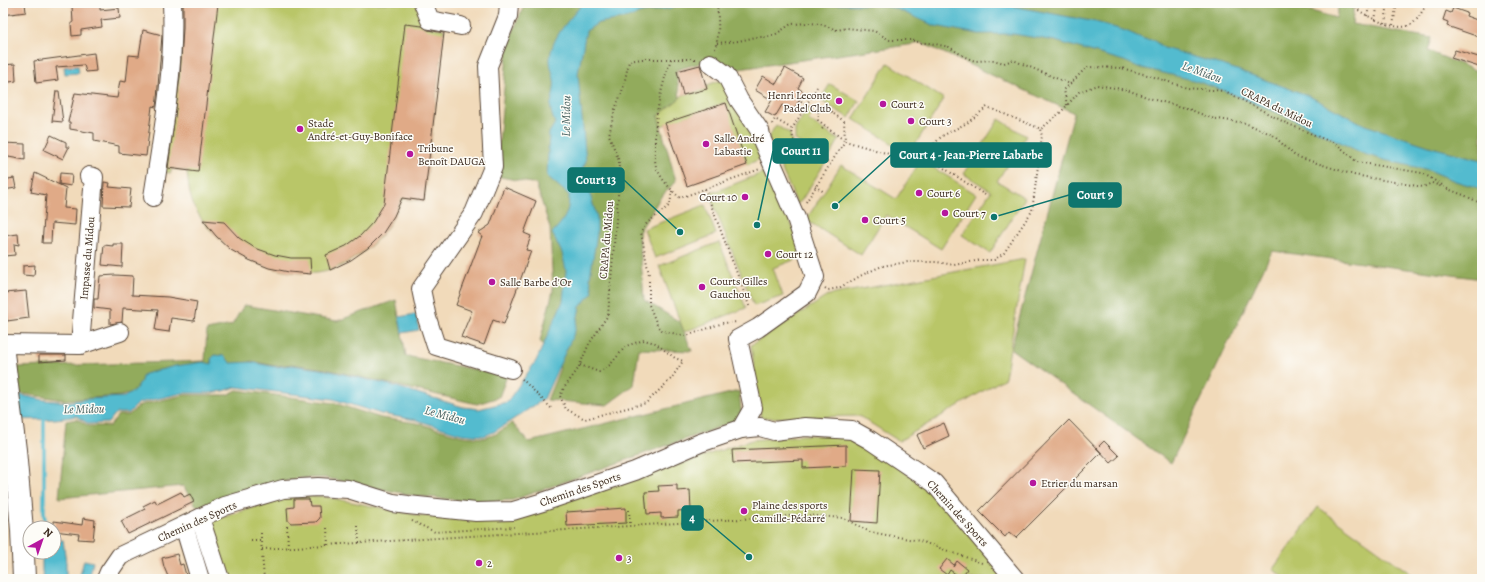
<svg xmlns="http://www.w3.org/2000/svg" width="1485" height="582" font-family="Alegreya,serif">
<style>
.green{fill:#b9c668;stroke:#7a7843}
.forest{fill:#92ab5c;stroke:#666a3d}
.water{fill:#52bbcf;stroke:#467276}
.lines{fill:none;stroke-linecap:round;stroke-linejoin:round}
.stream{stroke:#52bbcf;stroke-width:3.5}
.building{fill:#e0aa87}
.minor-casing{stroke:#564435;stroke-width:20}
.major-casing{stroke:#564435;stroke-width:24}
.path{stroke:#564435;stroke-width:2;stroke-dasharray:1 3;stroke-linecap:butt}
.minor{stroke:#fff;stroke-width:18}
.major{stroke:#fff;stroke-width:22}
.poi-dot{fill:#b5179e;stroke:#fdfcf7;stroke-width:1.5}
.labels{text-anchor:middle;stroke-width:3;stroke-linejoin:round;paint-order:stroke}
.poi-label{font-size:11px;fill:#3b2a1e;stroke:#fdfcf7;text-anchor:start}
.street-label{font-size:11px;fill:#3b2a1e;stroke:#fdfcf7}
.water-label{font-size:12px;font-style:italic;fill:#435d5c;stroke:#fdfcf7}
.leader{fill:none;stroke:#0f766e;stroke-width:1.5}
.callout-dot{fill:#0f766e;stroke:#fdfcf7;stroke-width:1.5}
.callout{fill:#0f766e;stroke:#0f766e;stroke-width:1.5}
.callout-label{font-size:12px;text-anchor:middle;font-weight:bold;fill:#fff}
</style>
<rect width="100%" height="100%" fill="#fdfcf7"/>
<filter id="ink" filterUnits="userSpaceOnUse"><feTurbulence type="fractalNoise" baseFrequency=".025" numOctaves="2"/><feDisplacementMap in="SourceGraphic" scale="8" xChannelSelector="R" yChannelSelector="G"/><feConvolveMatrix kernelMatrix="1 2 1 2 8 2 1 2 1" color-interpolation-filters="sRGB"/></filter>
<filter id="wash" filterUnits="userSpaceOnUse"><feTurbulence type="fractalNoise" baseFrequency=".012" numOctaves="4" result="noise"/><feDisplacementMap in="SourceGraphic" scale="16" xChannelSelector="R" yChannelSelector="G"/><feGaussianBlur stdDeviation="0.9" result="paint"/><feColorMatrix in="noise" values="0 0 0 0 0 0 0 0 0 0 0 0 0 0 0 0 0 1.4 0 .05"/><feComposite in="paint" operator="in"/></filter>
<g filter="url(#wash)">
<rect width="100%" height="100%" fill="#f1daba"/>
<!-- green -->
<g class="green">
<path d="M183,3H419L423,26L444,29L424,201L402,199C397,210 391,223 383,233C370,249 350,263 331,270C322,273 310,274 301,273C257,271 212,245 193,204C189,193 188,182 187,171L171,169V173L163,172Z"/>
<path d="M888,63L944,99L909,154L853,119Z"/>
<path d="M724,79L764,157L747,165L724,103L661,126L658,116L683,95L707,89V85Z"/>
<path d="M830,84L859,101L849,118L820,100Z"/>
<path d="M808,108L813,112L808,120L839,140L827,161L811,150L813,146L811,144L808,148L795,140V129Z"/>
<path d="M999,119L1026,136L997,181L1025,198L990,253L962,235L991,191L964,174Z"/>
<path d="M776,125L790,134L792,143L825,163L801,201L797,204L768,138Z"/>
<path d="M921,160L976,194L941,249L886,215L861,255L806,220L841,165L896,199Z"/>
<path d="M770,170L804,256L773,268L783,296L754,306L709,194Z"/>
<path d="M705,205L716,234L655,258L644,229Z"/>
<path d="M719,242L746,308L684,332L659,266Z"/>
<path d="M1025,259L1005,378L899,441L859,416L761,418L751,345L829,295Z"/>
<path d="M804,435L847,436L862,444L930,489L1006,579H225L208,522L287,497L321,496L422,516L480,519L587,495L752,440Z"/>
<path d="M1318,507L1418,579H1286L1273,569Z"/>
</g>
<!-- forest -->
<g class="forest">
<path d="M525,3H1283L1336,18L1339,3H1354L1352,24L1432,38L1428,51L1482,73V279L1272,251L1171,463L1011,349L1074,113L922,43L732,70L704,62L676,70L680,98L658,116L676,181L660,198L639,232L644,300L680,322L692,351L639,349L634,385L607,405L547,400L560,368L540,341L553,291L550,228L536,184L496,176L508,44Z"/>
<path d="M396,300L406,356L507,376L499,397L477,404L326,369L292,364L275,366L251,361L242,367L177,377L121,396L64,400L18,393L17,367L205,361L207,330L232,325L244,305L337,321Z"/>
<path d="M237,390L334,403L381,418L417,423L462,436L484,438L496,434L512,423L529,442L739,391L742,419L513,500L478,502L416,496L326,478H299L252,489L197,507L183,486L59,498L66,421L77,419L89,426H110L118,415H129L140,405L184,395H227Z"/>
<path d="M3,448L9,489L3,490Z"/>
</g>
<!-- water -->
<g class="water">
<path d="M583,3H684L671,8L641,13L627,18L598,23L586,31L578,74L586,161L582,169L597,217V234L590,277L593,292L580,307L575,331L544,399L494,432L484,436L462,434L416,420L381,414L333,399L236,387L224,391L210,393H183L139,403L129,413H116L108,423L89,424L76,416C57,420 39,420 19,419L16,394L44,400L68,402L86,399L124,397L134,391L141,381L142,377L144,374L175,366L203,362L212,364L211,359L215,355L224,356L231,363L251,362L276,367L292,365L326,370L394,386L463,407L479,409L507,402L536,361L563,301L566,270L562,253L552,233C564,220 569,214 569,195L547,176L549,133L555,123C547,103 552,106 554,88C556,78 549,67 550,58C552,36 570,19 583,3Z"/>
<path d="M726,3H965L974,5L1002,4L1096,22L1126,31L1144,39L1153,40L1164,48L1229,67L1307,95L1365,125L1435,148L1482,160V189L1455,181L1429,170L1384,160L1364,154L1293,119L1225,91L1193,80L1138,67L1124,61L1055,41L1013,34H978L935,26L894,8L876,5Z"/>
<path d="M78,66L79,73L65,74L64,67Z"/>
<path d="M416,314L419,330L402,333L399,317Z"/>
<path d="M54,540H63L66,562V579H44L42,571V552H54Z"/>
<path d="M84,560L93,562L89,579H79Z"/>
</g>
<g class="lines">
<!-- stream -->
<path class="stream" d="M44,420V515L47,528"/>
</g>
<g id="blocks">
<!-- building -->
<g class="building">
<path d="M3,3H25L26,12L3,15Z"/>
<path d="M183,3L218,4L198,172L168,168L180,77L183,28Z"/>
<path d="M100,4V10L119,8L120,18L101,20L102,27L81,30V35L72,36L71,23H73L72,6Z"/>
<path d="M1453,8L1467,13L1466,16L1477,20L1481,10H1482V38L1447,26L1448,22L1443,20L1446,11L1451,13Z"/>
<path d="M405,24L422,26L428,30L444,33L424,201L402,198L394,216L383,233L368,248L351,260L330,270L326,255L346,246L360,236L373,222L384,204Z"/>
<path d="M143,30L162,35L157,99L156,107L152,106L146,156L119,153V146L94,141V133L70,129V122H68L75,93L117,98L120,81L126,82L129,55L139,56Z"/>
<path d="M1455,50L1482,58V68L1451,58Z"/>
<path d="M94,53L96,71L86,72L84,65L56,67L58,80L36,83L34,61Z"/>
<path d="M15,64L16,81L3,83V65Z"/>
<path d="M700,65L707,89L683,95L677,71Z"/>
<path d="M785,68L803,78L798,88L804,92L793,111L782,105L775,117L765,112L772,100L755,90L763,76L776,84Z"/>
<path d="M56,91H59L63,122L52,121Z"/>
<path d="M726,103L747,165L687,186L665,123Z"/>
<path d="M51,135L66,142V147H69L63,159L44,150Z"/>
<path d="M3,143L25,144V160L3,156Z"/>
<path d="M35,173L66,188L64,208L76,209L75,225L52,223L51,243H42L46,195L31,192Z"/>
<path d="M60,173L72,174L71,186L59,184Z"/>
<path d="M14,178L16,188L3,190V180Z"/>
<path d="M104,182L110,183L109,187L131,189L129,207L103,206Z"/>
<path d="M504,187L536,201L524,233L531,236L526,250L531,251L504,324L493,320L484,345L461,337L472,311L456,305L482,236L478,233L490,225Z"/>
<path d="M203,220L224,222L239,238L255,248L275,255L291,258H310L311,274L289,272L269,268L249,260L231,250L216,236Z"/>
<path d="M18,234L19,245L14,244L15,255L4,256L3,236Z"/>
<path d="M113,244H123L122,267L102,265L104,245L113,246Z"/>
<path d="M35,265L34,276L23,275V266Z"/>
<path d="M115,275L133,276L132,295L168,297L197,302L194,321L171,318L169,332L155,330L158,310L123,308L122,322L110,324V310L94,308V299H98L100,276Z"/>
<path d="M26,291L29,318L7,321L5,307L7,306L5,293Z"/>
<path d="M39,355H66V360L39,362Z"/>
<path d="M1069,420L1101,453L1016,538L1009,532L1005,537L979,511Z"/>
<path d="M944,423L949,436L923,448L917,435Z"/>
<path d="M1104,441L1119,456L1111,463L1097,448Z"/>
<path d="M846,445V466L803,468V460L733,463L732,450Z"/>
<path d="M854,469L880,470L877,523L851,521Z"/>
<path d="M677,485V491L690,490L691,510L678,511V517L661,518V513L647,514L645,492L659,491L658,486Z"/>
<path d="M181,492L184,497L190,494L194,502L128,534L121,521L145,509L143,506L155,500L157,504Z"/>
<path d="M294,499H309L310,506H319L320,518L316,522L291,523L288,521L287,508L294,507Z"/>
<path d="M626,508V523L567,526L566,512Z"/>
<path d="M83,518L95,520L93,540L78,539L79,534L54,531V521L82,525Z"/>
<path d="M177,554L180,565L183,564L187,579H169L164,567L162,558Z"/>
<path d="M947,559L954,565L953,567L957,561L967,569L961,578L950,570L947,575L939,569Z"/>
</g>
</g>
</g>
<g filter="url(#ink)">
<use href="#blocks" fill-opacity="0" stroke="#564435" stroke-width="1"/>
<g class="lines">
<!-- minor casing -->
<g class="minor-casing">
<g id="minor">
<path d="M423,3L430,20L461,26"/>
<path d="M509,3L508,16L488,66L493,167L474,213L421,289L427,318L436,346L511,369"/>
<path d="M710,63L726,75L739,100L760,131L762,140L796,218L815,277L807,293L758,328L738,339L753,408L741,429"/>
<path d="M153,197C163,133 175,68 172,3"/>
<path d="M3,344L80,345L120,332"/>
<path d="M80,345L94,177L89,176"/>
<path d="M200,518L220,579"/>
<path d="M184,526L200,579"/>
<path d="M106,579L109,572L120,556L225,506L283,489L318,487L348,489L393,503L408,505L476,512L513,511L543,502L635,471L700,443L741,429L760,427L774,431L805,427L852,430L870,440L934,483L1015,579"/>
</g>
</g>
<!-- major casing -->
<g class="major-casing">
<path id="major" d="M3,353L15,450L22,530L24,579"/>
</g>
<!-- path -->
<g class="path">
<path d="M1357,3V9C1367,17 1397,32 1410,25C1418,21 1422,11 1427,3"/>
<path d="M1367,16L1370,3"/>
<path d="M1375,20L1378,3"/>
<path d="M1385,23L1388,3"/>
<path d="M1393,25L1397,3"/>
<path d="M717,43L739,41L756,37H767L776,34L791,24L810,23L820,24L837,30L847,28L874,31L890,40H911L921,43H930L949,47L965,57L975,61L993,60L1004,63L1013,60L1070,84"/>
<path d="M715,49C720,35 718,18 717,3"/>
<path d="M671,59C661,88 655,113 655,144C655,152 654,162 657,169C662,180 671,190 680,198L760,169"/>
<path d="M817,87L792,129L793,140L830,164"/>
<path d="M801,101L818,112V120L845,141"/>
<path d="M1067,105L1064,90L1087,67L1121,68L1151,76L1187,88L1225,91L1286,123L1338,145L1357,162L1422,173L1444,186"/>
<path d="M818,112L824,107L844,121L845,141"/>
<path d="M832,112L834,109"/>
<path d="M772,124L775,119L792,129"/>
<path d="M822,129L825,126"/>
<path d="M809,150L812,145"/>
<path d="M924,155L985,195"/>
<path d="M815,186L824,192"/>
<path d="M705,189L750,308"/>
<path d="M672,191L670,205L647,223L641,232L649,275V305L658,327L663,331L686,336L723,323L737,322"/>
<path d="M806,202L845,141L916,162L942,136L967,123L987,107L1041,129L1061,112L1079,92L1097,85L1127,90L1155,100L1186,108L1211,118L1245,123L1273,135L1295,156L1354,175L1423,187L1432,183L1466,196L1482,204"/>
<path d="M825,288L828,290L839,288L862,275L882,266L908,262H937L954,265L981,260H994L1004,253L1032,211L1042,136L1040,129"/>
<path d="M580,365L599,372L610,365L626,346L644,340L655,343L675,358L683,361L671,379L646,403L585,419L566,409L560,396L564,388L578,369L589,344L608,315L618,197L619,161L609,135L615,109L623,89L629,61L642,59H697"/>
<path d="M522,379L553,410"/>
<path d="M629,510L630,526"/>
<path d="M412,521L435,532L514,527"/>
<path d="M287,526L288,547"/>
<path d="M358,526L359,543"/>
<path d="M327,528L328,545"/>
<path d="M261,533V540"/>
<path d="M251,540H261L264,579"/>
<path d="M262,549L806,515L843,518L870,532L920,541L982,563"/>
</g>
<!-- minor -->
<use href="#minor" class="minor"/>
<!-- major -->
<use href="#major" class="major"/>
</g>
</g>
<!-- markers -->
<g class="poi-dot">
<circle cx="839" cy="101" r="4"/>
<circle cx="883" cy="104" r="4"/>
<circle cx="911" cy="121" r="4"/>
<circle cx="300" cy="129" r="4"/>
<circle cx="706" cy="144" r="4"/>
<circle cx="410" cy="154" r="4"/>
<circle cx="919" cy="193" r="4"/>
<circle cx="745" cy="197" r="4"/>
<circle cx="945" cy="213" r="4"/>
<circle cx="865" cy="220" r="4"/>
<circle cx="768" cy="254" r="4"/>
<circle cx="492" cy="282" r="4"/>
<circle cx="702" cy="287" r="4"/>
<circle cx="1033" cy="483" r="4"/>
<circle cx="744" cy="511" r="4"/>
<circle cx="619" cy="558" r="4"/>
<circle cx="479" cy="563" r="4"/>
</g>
<g class="labels">
<!-- poi labels -->
<g class="poi-label">
<text x="831" y="99" text-anchor="end">Henri Leconte<tspan x="831" dy="13">Padel Club</tspan></text>
<text x="891" y="108">Court 2</text>
<text x="919" y="125">Court 3</text>
<text x="308" y="127">Stade<tspan x="308" dy="13">André-et-Guy-Boniface</tspan></text>
<text x="714" y="142">Salle André<tspan x="714" dy="13">Labastie</tspan></text>
<text x="418" y="152">Tribune<tspan x="418" dy="13">Benoît DAUGA</tspan></text>
<text x="927" y="197">Court 6</text>
<text x="737" y="201" text-anchor="end">Court 10</text>
<text x="953" y="217">Court 7</text>
<text x="873" y="224">Court 5</text>
<text x="776" y="258">Court 12</text>
<text x="710" y="285">Courts Gilles<tspan x="710" dy="13">Gauchou</tspan></text>
<text x="500" y="286">Salle Barbe d'Or</text>
<text x="1041" y="487">Etrier du marsan</text>
<text x="752" y="509">Plaine des sports<tspan x="752" dy="13">Camille-Pédarré</tspan></text>
<text x="627" y="562">3</text>
<text x="487" y="567">2</text>
</g>
<!-- street labels -->
<g class="street-label">
<text transform="translate(1277 107) rotate(26)" y="4">CRAPA du Midou</text>
<text transform="translate(606 240) rotate(-85)" y="4">CRAPA du Midou</text>
<text transform="translate(87 258) rotate(-85)" y="4">Impasse du Midou</text>
<text transform="translate(580 489) rotate(-19)" y="4">Chemin des Sports</text>
<text transform="translate(958 513) rotate(48)" y="4">Chemin des Sports</text>
<text transform="translate(197 521) rotate(-24)" y="4">Chemin des Sports</text>
</g>
<!-- water labels -->
<g class="water-label">
<text transform="translate(1202 72) rotate(20)" y="4">Le Midou</text>
<text transform="translate(566 116) rotate(-89)" y="4">Le Midou</text>
<text transform="translate(84 409) rotate(-1)" y="4">Le Midou</text>
<text transform="translate(445 415) rotate(15)" y="4">Le Midou</text>
</g>
</g>
<!-- callouts -->
<path class="leader" d="M757 225L773 151M835 206L891 155M680 232L624 180M994 217L1069 195M749 557L703 518"/>
<g class="callout-dot">
<circle cx="757" cy="225" r="4"/>
<circle cx="835" cy="206" r="4"/>
<circle cx="680" cy="232" r="4"/>
<circle cx="994" cy="217" r="4"/>
<circle cx="749" cy="557" r="4"/>
</g>
<g class="callout">
<rect x="773" y="139" width="55" height="24" rx="4"/>
<rect x="891" y="143" width="160" height="24" rx="4"/>
<rect x="568" y="168" width="56" height="24" rx="4"/>
<rect x="1069" y="183" width="52" height="24" rx="4"/>
<rect x="682" y="506" width="21" height="24" rx="4"/>
</g>
<g class="callout-label">
<text x="801" y="155">Court 11</text>
<text x="971" y="159">Court 4 - Jean-Pierre Labarbe</text>
<text x="596" y="184">Court 13</text>
<text x="1095" y="199">Court 9</text>
<text x="692" y="522">4</text>
</g>
<!-- margin -->
<rect width="1485" height="582" fill="none" stroke="#fdfcf7" stroke-width="16"/>
<!-- north arrow -->
<g transform="translate(42 540) rotate(40)"><circle r="19" fill="#fdfcf7" stroke="#afa8a0"/>
<path d="M0-3L7 15L0 10L-7 15Z" fill="#b5179e"/>
<text y="-6" font-size="11" font-weight="bold" text-anchor="middle" fill="#3b2a1e">N</text>
</g>
</svg>
